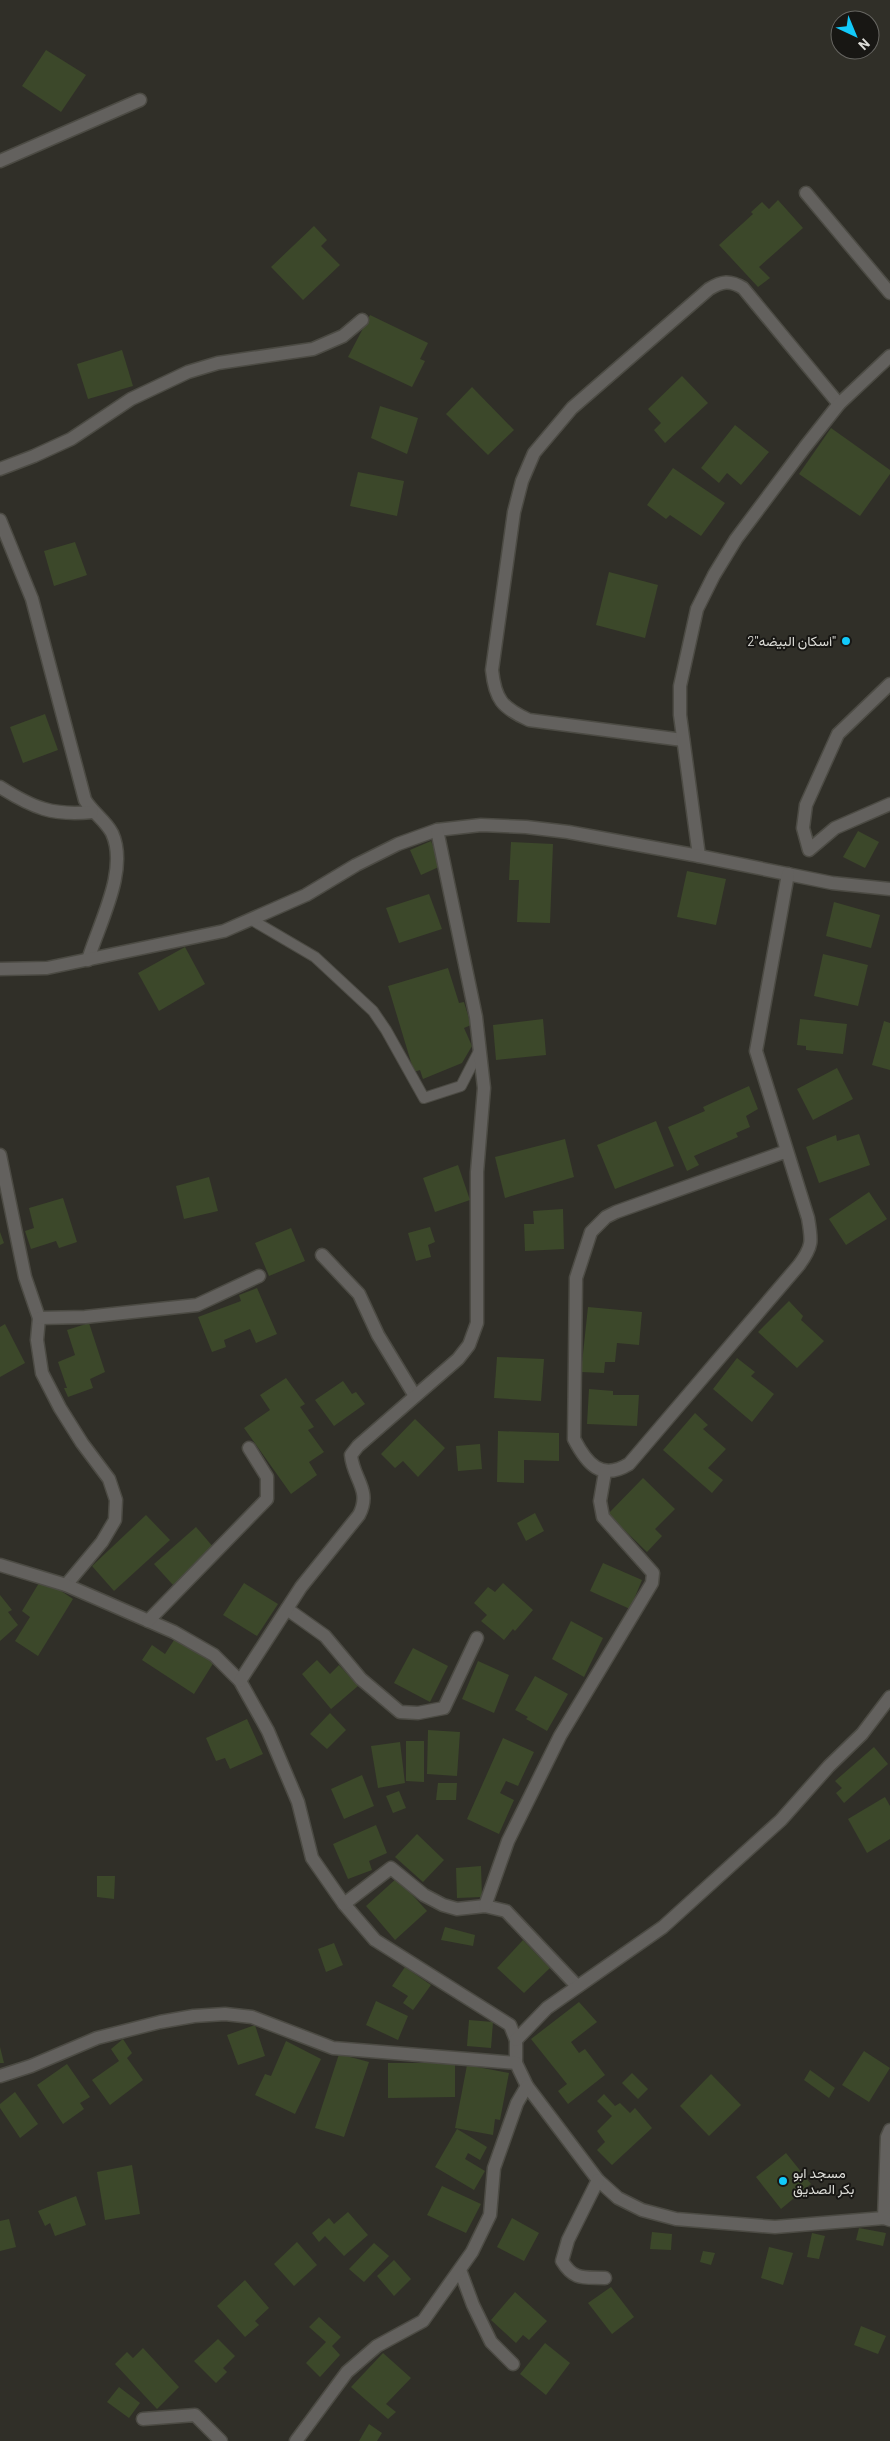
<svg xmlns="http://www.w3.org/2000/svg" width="890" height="2441" font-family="Barlow,Vazirmatn,sans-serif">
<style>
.building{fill:#3c482a}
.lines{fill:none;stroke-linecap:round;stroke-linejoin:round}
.lane-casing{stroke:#4c4b44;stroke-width:12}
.street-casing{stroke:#4c4b44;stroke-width:15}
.lane{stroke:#63615e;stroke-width:10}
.street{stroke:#63615e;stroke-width:12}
.poi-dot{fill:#12cafb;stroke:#181714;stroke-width:2}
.labels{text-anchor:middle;stroke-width:4;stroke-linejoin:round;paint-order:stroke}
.poi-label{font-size:14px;fill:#ddddd8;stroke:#181714;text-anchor:end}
</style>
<rect width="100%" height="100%" fill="#302f28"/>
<!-- building -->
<g class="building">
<path d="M46,50L86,75L61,112L22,86Z"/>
<path d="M778,200L803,228L759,267L770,278L758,287L719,245L753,214L751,212L762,202L769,209Z"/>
<path d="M314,226L327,240L321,246L340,265L303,300L271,267Z"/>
<path d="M370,315L428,343L420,359L425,361L412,387L348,357Z"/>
<path d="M122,350L133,386L88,399L77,364Z"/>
<path d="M682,376L708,403L665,443L654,430L661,423L648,409Z"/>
<path d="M472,387L514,430L488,455L446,414Z"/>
<path d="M380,406L418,418L407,454L371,438Z"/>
<path d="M735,425L769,452L741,485L727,473L719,483L701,468Z"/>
<path d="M831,428L890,470V474L860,516L799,474Z"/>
<path d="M673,468L725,503L701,536L670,515L666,519L647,505Z"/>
<path d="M358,472L404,481L397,516L350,506Z"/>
<path d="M75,542L87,575L54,586L44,551Z"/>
<path d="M609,572L658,585L645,638L596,625Z"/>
<path d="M45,714L58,750L23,763L10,727Z"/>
<path d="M858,831L879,842L865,868L843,857Z"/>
<path d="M431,841L441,866L421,875L410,850Z"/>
<path d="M511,842L553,844L550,923L517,922L519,880H509Z"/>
<path d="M687,871L726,879L716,925L677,917Z"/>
<path d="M429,894L442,929L399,943L386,908Z"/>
<path d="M834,902L880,915L871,948L826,936Z"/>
<path d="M185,947L205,984L159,1011L138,973Z"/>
<path d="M823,954L868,965L858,1006L814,996Z"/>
<path d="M448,968L459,1003L464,1002L471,1025L464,1028L472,1046L462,1063L423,1079L420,1070L414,1072L388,986Z"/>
<path d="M543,1019L546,1055L496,1060L493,1025Z"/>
<path d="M800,1019L847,1024L843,1054L806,1050V1046L797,1045Z"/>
<path d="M884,1021L890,1023V1070L872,1065Z"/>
<path d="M837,1068L853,1099L813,1120L797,1089Z"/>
<path d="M749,1086L758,1109L746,1116L750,1127L736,1133L738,1137L694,1156L699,1165L687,1171L668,1127L705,1111L703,1107Z"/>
<path d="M656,1121L674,1166L615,1189L597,1145Z"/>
<path d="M859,1134L870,1165L819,1183L806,1147L836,1135L837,1141Z"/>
<path d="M565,1139L574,1177L505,1198L495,1157Z"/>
<path d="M458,1165L470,1200L435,1212L423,1178Z"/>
<path d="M209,1177L218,1211L184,1219L176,1186Z"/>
<path d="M869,1192L887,1219L846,1245L829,1219Z"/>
<path d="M63,1198L77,1242L59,1248L56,1241L31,1249L25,1231L34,1228L29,1208Z"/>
<path d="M563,1209L564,1249L525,1251L524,1224H534L533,1211Z"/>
<path d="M430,1227L435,1242L428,1245L431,1257L416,1261L408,1233Z"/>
<path d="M291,1228L305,1261L269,1276L255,1243Z"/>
<path d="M0,1232L4,1243L0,1245Z"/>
<path d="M257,1288L277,1334L256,1343L250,1329L224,1340L226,1347L212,1352L198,1317L241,1301L239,1295Z"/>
<path d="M789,1301L803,1316L801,1320L824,1341L797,1368L758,1332Z"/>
<path d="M588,1307L642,1312L639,1345L617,1343L615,1362H605L604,1373L581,1372Z"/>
<path d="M89,1323L105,1372L90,1379L93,1388L68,1397L64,1388H67L58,1362L75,1355L67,1330Z"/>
<path d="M5,1324L25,1363L0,1377V1327Z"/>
<path d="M497,1357L544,1359L541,1401L494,1398Z"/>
<path d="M737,1358L755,1372L751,1376L774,1394L752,1422L713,1389Z"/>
<path d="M286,1378L305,1404L300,1407L314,1427L308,1430L324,1452L309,1462L317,1475L291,1494L244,1428L270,1410L260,1395Z"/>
<path d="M343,1381L352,1394L356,1392L365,1404L334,1426L315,1400Z"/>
<path d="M589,1389L613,1391V1395H639L637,1426L587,1424Z"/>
<path d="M695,1413L708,1425L703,1429L726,1449L708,1468L723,1480L712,1493L663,1450Z"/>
<path d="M415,1419L445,1448L418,1477L403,1461L395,1468L381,1454Z"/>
<path d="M498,1431L559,1433V1461L524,1460V1483L497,1482Z"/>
<path d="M480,1444L482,1469L458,1471L456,1446Z"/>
<path d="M643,1478L675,1509L655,1529L662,1536L647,1552L608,1514Z"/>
<path d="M535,1513L544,1531L526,1541L517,1523Z"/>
<path d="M146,1515L170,1540L114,1591L92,1566Z"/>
<path d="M196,1527L214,1548L173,1585L154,1564Z"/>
<path d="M603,1563L642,1580L630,1609L590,1591Z"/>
<path d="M42,1578L73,1599L38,1656L15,1641L30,1617L22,1611Z"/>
<path d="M244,1583L278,1604L257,1636L223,1615Z"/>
<path d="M503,1583L533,1610L515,1631L513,1629L504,1640L481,1621L487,1615L474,1603L488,1587L495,1592Z"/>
<path d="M0,1595L12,1610L8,1612L18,1625L0,1641Z"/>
<path d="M571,1621L603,1638L584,1677L552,1659Z"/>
<path d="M176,1637L214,1662L194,1694L142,1660L152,1645L165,1654Z"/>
<path d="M413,1648L448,1666L430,1702L394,1683Z"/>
<path d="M317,1660L330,1674L339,1665L358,1686L331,1709L302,1674Z"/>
<path d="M478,1661L509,1675L494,1713L462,1699Z"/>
<path d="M535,1676L568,1694L547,1731L526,1719L528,1717L515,1710Z"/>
<path d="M330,1713L346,1730L327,1749L310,1734Z"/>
<path d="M247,1719L263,1754L230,1769L225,1758L216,1761L206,1738Z"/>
<path d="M428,1730L460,1732L457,1776L427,1774Z"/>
<path d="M503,1738L534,1752L518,1786L506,1781L500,1793L514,1800L499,1834L467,1819Z"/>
<path d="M406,1741H424V1782L406,1781Z"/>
<path d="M400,1742L405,1783L378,1788L371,1746Z"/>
<path d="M874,1747L888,1764L844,1803L836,1793L842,1788L835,1781Z"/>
<path d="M362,1775L374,1806L344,1819L331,1789Z"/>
<path d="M438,1783H457L456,1800H436Z"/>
<path d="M399,1791L406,1808L393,1813L386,1796Z"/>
<path d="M885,1797L890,1806V1839L867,1853L848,1819Z"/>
<path d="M376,1825L387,1853L369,1861L372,1870L348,1879L333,1844Z"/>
<path d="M417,1834L444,1860L423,1882L395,1857Z"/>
<path d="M481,1866L482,1897L457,1898L456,1868Z"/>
<path d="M97,1876H115L114,1899L97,1897Z"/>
<path d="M397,1878L427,1911L395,1940L366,1906Z"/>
<path d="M445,1927L475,1935L473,1946L441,1940Z"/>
<path d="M523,1940L550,1968L524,1993L497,1968Z"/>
<path d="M334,1943L343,1965L326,1972L318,1949Z"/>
<path d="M405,1967L431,1985L413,2010L403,2003L408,1996L392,1986Z"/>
<path d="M376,2001L408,2016L398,2040L366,2025Z"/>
<path d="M579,2002L597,2022L571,2042L579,2053L585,2049L605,2075L568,2104L558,2091L567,2084L531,2039Z"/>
<path d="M469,2020L493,2022L491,2048L467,2046Z"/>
<path d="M255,2025L265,2056L238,2065L227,2035Z"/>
<path d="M123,2039L132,2053L127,2058L143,2080L110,2105L92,2080L119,2061L111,2049Z"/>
<path d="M286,2041L321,2059L295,2114L255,2095L265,2074L271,2076Z"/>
<path d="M0,2047L4,2063H0Z"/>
<path d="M864,2051L890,2068L869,2102L842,2085Z"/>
<path d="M339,2054L369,2062L344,2137L315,2128Z"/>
<path d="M388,2063H455V2097L388,2098Z"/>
<path d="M67,2064L90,2097L80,2103L84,2109L63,2124L37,2085Z"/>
<path d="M467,2065L509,2073L500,2120L495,2119L493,2135L455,2128Z"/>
<path d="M810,2070L835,2088L829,2098L804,2080Z"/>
<path d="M632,2073L648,2089L638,2099L622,2083Z"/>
<path d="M711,2074L741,2105L709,2136L680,2106Z"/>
<path d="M15,2092L38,2124L20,2138L0,2108V2104Z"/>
<path d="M604,2094L615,2106L620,2103L630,2113L635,2108L652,2128L612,2165L597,2150L605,2142L597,2131L612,2116L597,2101Z"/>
<path d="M457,2129L487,2147L480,2160L468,2153L465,2159L485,2171L474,2190L435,2167Z"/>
<path d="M786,2153L811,2184L781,2209L756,2177Z"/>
<path d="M132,2165L140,2214L105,2220L97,2172Z"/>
<path d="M442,2186L481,2204L466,2233L427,2215Z"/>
<path d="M76,2196L86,2225L55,2236L50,2223L45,2226L38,2211Z"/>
<path d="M348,2212L368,2235L344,2256L325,2236L319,2242L312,2233L329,2218L334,2224Z"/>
<path d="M512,2218L539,2233L524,2261L497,2247Z"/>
<path d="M9,2219L16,2247L0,2251V2221Z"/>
<path d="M859,2228L886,2233L883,2246L856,2240Z"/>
<path d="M652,2232L672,2234L671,2250L650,2249Z"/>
<path d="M812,2233L825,2236L819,2259L807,2257Z"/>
<path d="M297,2242L317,2265L294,2286L274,2264Z"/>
<path d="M374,2243L389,2256L364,2282L349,2269Z"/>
<path d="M769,2247L793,2253L783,2285L761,2278Z"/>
<path d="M703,2251L715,2253L711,2265L700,2262Z"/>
<path d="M394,2260L411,2279L394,2296L377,2276Z"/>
<path d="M245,2280L269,2308L255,2321L259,2325L245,2337L217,2306Z"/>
<path d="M611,2287L634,2317L612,2334L588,2303Z"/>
<path d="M515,2292L547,2321L529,2340L523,2335L516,2343L491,2320Z"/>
<path d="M319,2317L341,2337L332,2346L340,2355L320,2377L306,2363L326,2342L309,2327Z"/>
<path d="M861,2326L886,2336L878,2354L854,2345Z"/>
<path d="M218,2339L235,2356L223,2368L227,2372L216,2383L194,2361Z"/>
<path d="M545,2343L570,2363L546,2395L520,2374Z"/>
<path d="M143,2348L179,2387L157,2409L115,2364L127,2352L133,2358Z"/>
<path d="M383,2353L411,2378L386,2404L396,2412L388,2419L351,2387Z"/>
<path d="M119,2387L140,2403L129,2418L107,2402Z"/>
<path d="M369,2424L382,2433L377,2441H359Z"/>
</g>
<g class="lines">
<!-- lane casing -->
<g class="lane-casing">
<path id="lane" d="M252,920L315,957L373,1011L386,1030L424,1098L461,1086L479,1051"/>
</g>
<!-- street casing -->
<g class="street-casing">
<g id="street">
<path d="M0,161L140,100"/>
<path d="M806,193L890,293"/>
<path d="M0,469L34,456L71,439L131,399L188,372L218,363L313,349L343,336L362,320"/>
<path d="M0,520L32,599L85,800C93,813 105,820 112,833C129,870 99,923 88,960"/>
<path d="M890,684L838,734L806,805L803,828L809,850L835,828L890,804"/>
<path d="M683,740L529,720C502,708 495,699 492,670L514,512L522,481L534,453L572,408L709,289C722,281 730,280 743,288L839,404"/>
<path d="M0,787C33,808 53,816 92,812"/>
<path d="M699,856L680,715V686L697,609L714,575L736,539L805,447L839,404L890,356"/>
<path d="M0,969L47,968L224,931L306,895L356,865L398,844L437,830L481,825L526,827L568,832L699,856L832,883L890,889"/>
<path d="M787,1151L616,1212L606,1217L591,1232L576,1278L574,1439C587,1464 601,1481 629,1464L799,1265C813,1246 812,1241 808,1218L756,1051L788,874"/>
<path d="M0,1155L25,1277L39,1318L37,1340L42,1373L60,1408L82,1443L109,1479L116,1500L115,1520L102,1542L66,1585"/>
<path d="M322,1255L359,1294L378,1335L415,1396"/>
<path d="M39,1318L85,1317L197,1305L259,1276"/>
<path d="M0,1565L66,1585L174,1632L214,1655L240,1681L268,1731L298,1802L312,1858L344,1904L375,1940L510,2025L516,2040V2063"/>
<path d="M287,1609L325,1636L361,1679L400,1712L418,1713L444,1708L477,1638"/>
<path d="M148,1621L267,1499V1477L249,1448"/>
<path d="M240,1681L301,1587L359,1515C372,1490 353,1479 351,1455L358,1446L458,1359L469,1345L477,1323V1172L484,1088L476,1017L437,830"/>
<path d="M344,1904L391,1868L424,1895L443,1905L457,1909L485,1906L506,1911L577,1986"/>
<path d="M485,1906L508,1841L560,1736L652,1583L653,1573L603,1517L600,1501L605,1472"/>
<path d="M516,2040L547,2008L663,1927L781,1820L829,1766L862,1734L890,1697"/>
<path d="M0,2076L31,2066L97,2038L160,2022L194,2016L225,2014L252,2017L333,2048L516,2063L527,2086L598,2180L618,2198L642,2210L676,2219L775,2227L884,2218L890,2220"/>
<path d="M598,2180L568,2240L562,2261C574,2281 584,2277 605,2278"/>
<path d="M884,2218L887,2137L890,2130"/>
<path d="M460,2270L473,2305L491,2342L513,2364"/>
<path d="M143,2419L195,2415L221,2441"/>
<path d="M296,2441L347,2372L377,2346L423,2321L472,2252L490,2215L494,2168L517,2103L527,2086"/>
</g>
</g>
<!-- lane -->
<use href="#lane" class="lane"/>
<!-- street -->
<use href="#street" class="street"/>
</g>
<!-- markers -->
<g class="poi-dot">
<circle cx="846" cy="641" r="5"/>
<circle cx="783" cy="2181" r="5"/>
</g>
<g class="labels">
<!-- poi labels -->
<g class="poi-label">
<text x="836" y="646">اسكان البيضه"2"</text>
<text x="793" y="2178" text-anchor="start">مسجد ابو<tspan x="793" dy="16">بكر الصديق</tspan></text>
</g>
</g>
<!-- north arrow -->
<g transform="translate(855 35) rotate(136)"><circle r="24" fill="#181714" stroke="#676662"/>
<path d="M0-4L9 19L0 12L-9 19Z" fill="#12cafb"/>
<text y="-8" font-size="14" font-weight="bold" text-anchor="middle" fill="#ddddd8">N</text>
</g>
</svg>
